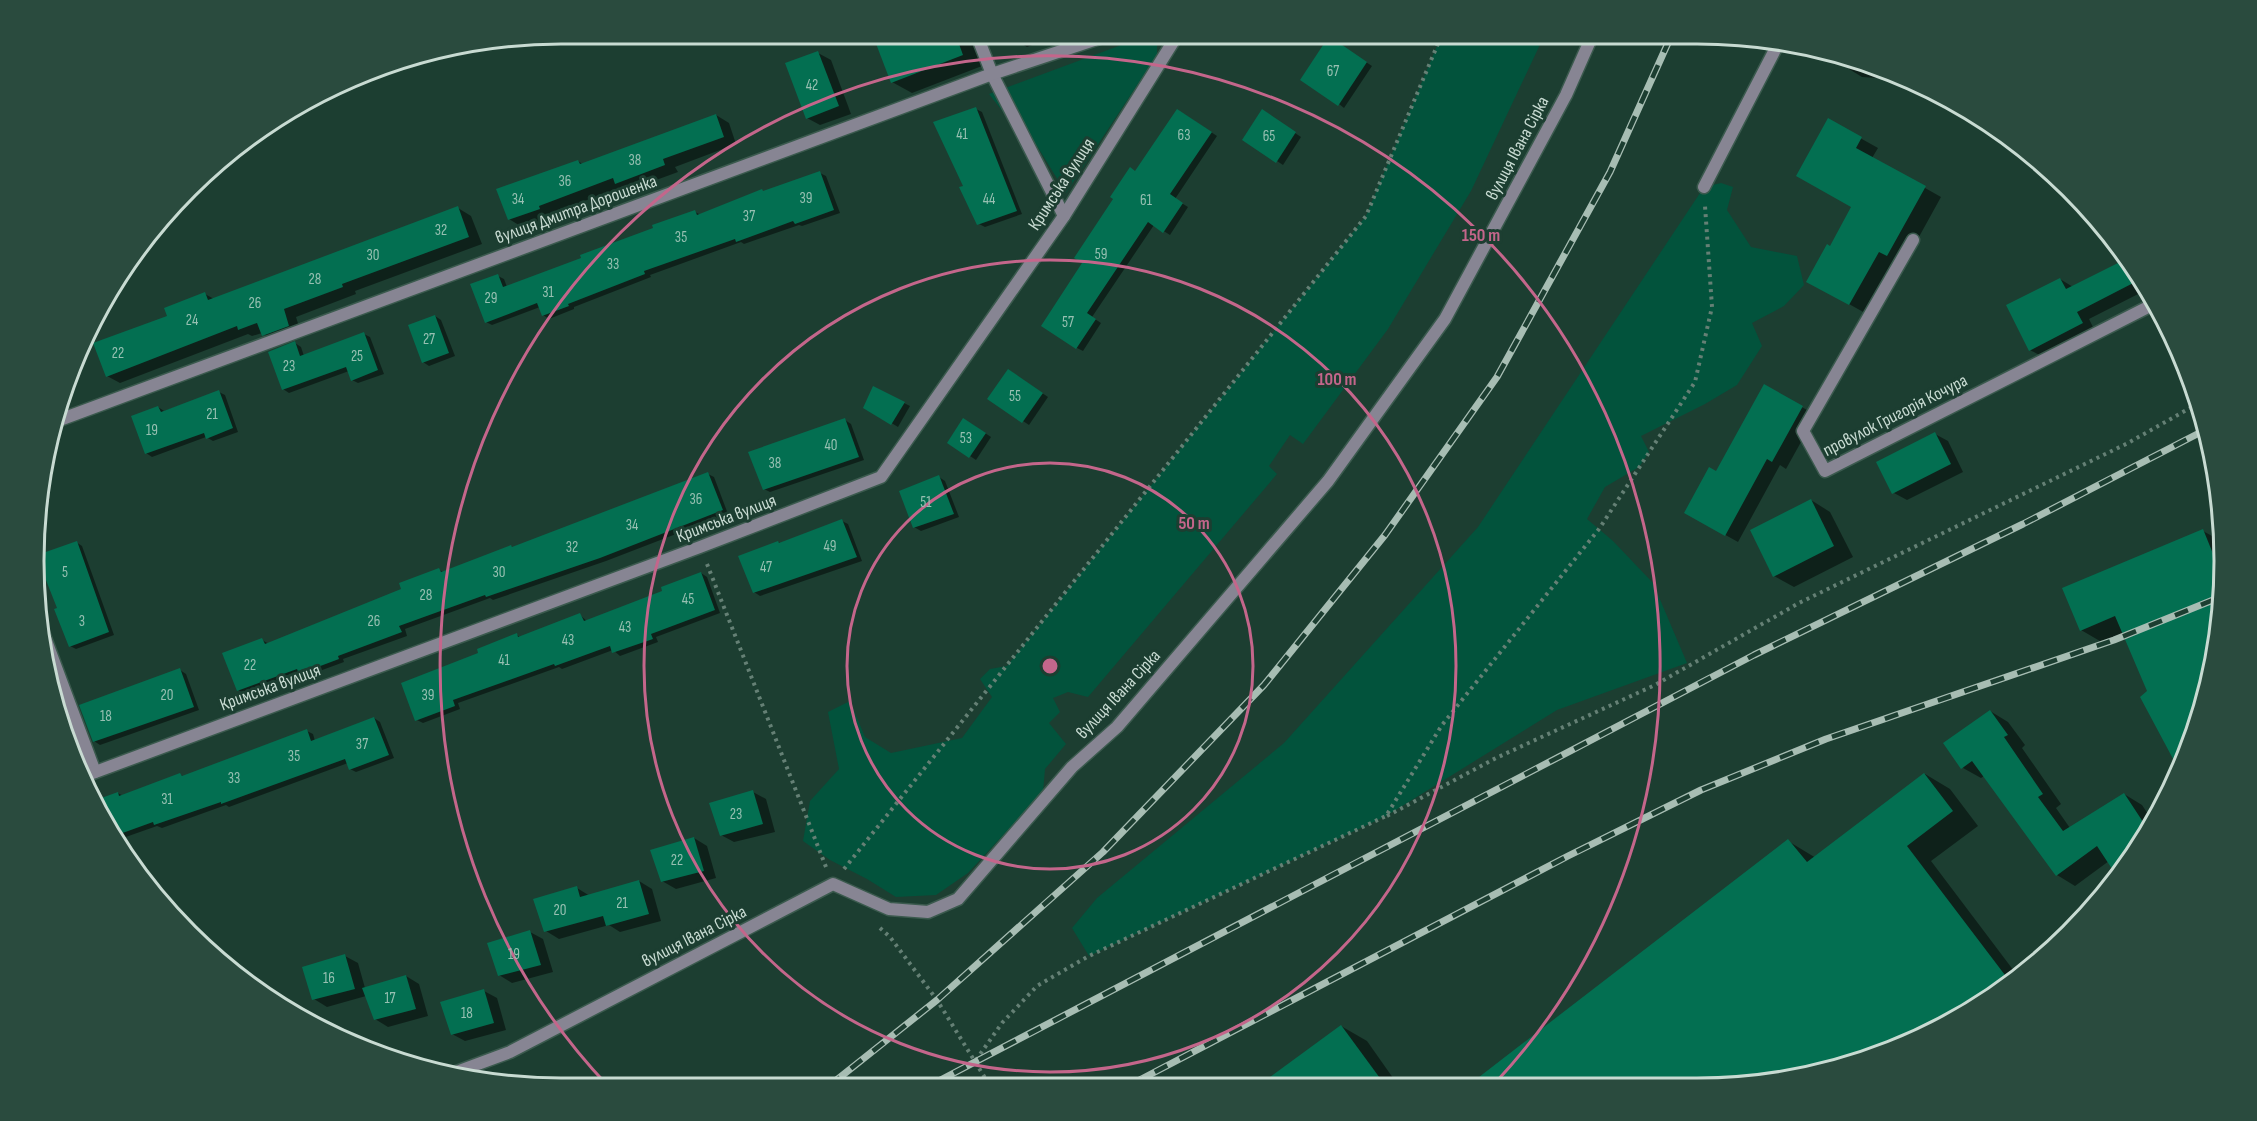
<svg xmlns="http://www.w3.org/2000/svg" width="2257" height="1121" font-family="'Sofia Sans Condensed',sans-serif">
<style>
.green{fill:#02533c}
.shadow{fill:#0007}
.building{fill:#036f51}
.lines{fill:none;stroke-linecap:round;stroke-linejoin:round}
.street-casing{stroke:#3b5a4e;stroke-width:15}
.path{stroke:#658075;stroke-width:4;stroke-dasharray:3 4.5;stroke-linecap:butt}
.street{stroke:#878593;stroke-width:12}
.rail-casing{stroke:#a7bdb3;stroke-width:7}
.rail{stroke:#1c3e31;stroke-width:4.5;stroke-dasharray:14;stroke-linecap:butt}
.ring{fill:none;stroke:#c4668b;stroke-width:3}
.labels{text-anchor:middle;stroke-width:6;stroke-linejoin:round;paint-order:stroke}
.number-label{font-size:15px;fill:#97c0b2}
.street-label{font-size:18px;fill:#c8dbd2;stroke:#1c3e31}
.rim{fill:none;stroke:#c8dbd2;stroke-width:3}
.centre{fill:#c4668b;stroke:#1c3e31;stroke-width:3}
.ring-label{font-size:18px;text-anchor:middle;font-weight:bold;fill:#c4668b;stroke:#1c3e31;stroke-width:6;stroke-linejoin:round;paint-order:stroke}
</style>
<rect width="100%" height="100%" fill="#1c3e31"/>
<!-- green -->
<g class="green">
<path d="M1151,34H1157V55L1066,193L1037,146L1011,122L989,94Z"/>
<path d="M1442,34H1545L1471,191L1388,329L1303,444L1290,435L1269,466L1277,474L1088,697L1068,692L1053,698L1060,712L1049,723L1066,744L1045,769L1043,792L968,873L936,895L896,897L867,879L830,860L803,841L810,801L839,769L828,712L850,701L865,737L891,753L962,738L992,697L980,679L990,669L1007,666L1366,216Z"/>
<path d="M1721,183L1733,187L1727,210L1751,247L1797,256L1804,285L1784,306L1752,323L1762,346L1737,385L1705,404L1641,436L1649,452L1639,467L1605,487L1587,519L1613,541L1653,583L1687,663L1557,710L1386,816L1089,956L1072,928L1097,898L1284,743L1478,527L1704,187Z"/>
</g>
<!-- shadow -->
<g class="shadow">
<path d="M899,33H970L982,66L912,93L892,82Z"/>
<path d="M1012,33H1063L1027,47L1014,39Z"/>
<path d="M1335,42L1372,66L1344,108L1339,104Z"/>
<path d="M818,53L831,60L851,114L820,125L807,118Z"/>
<path d="M1850,57L1906,78V80L1862,77L1849,69Z"/>
<path d="M976,109L982,112L1022,214L985,227L979,224L965,187Z"/>
<path d="M1184,114L1217,136L1175,199L1188,207L1170,235L1154,225L1092,317L1101,323L1083,351L1077,348L1084,263L1136,173Z"/>
<path d="M716,115L729,123L736,144L675,167L678,172L629,190L623,187L551,213L552,216L522,227L509,219L578,161L584,165Z"/>
<path d="M1268,115L1301,137L1283,165L1277,161Z"/>
<path d="M1828,120L1878,148L1872,158L1941,197L1904,264L1865,313L1808,281L1831,248L1853,207Z"/>
<path d="M820,173L826,176L840,213L802,226L799,225L744,244L741,242L650,275L651,277L574,307V309L549,319L543,315L540,307L492,325L486,322L498,276L504,279L507,287L583,259L695,212L701,215Z"/>
<path d="M458,208L471,216L482,244L355,291L356,294L296,317L301,333L276,343L262,333L252,336L248,334L120,383L107,376L168,317L205,294L214,299Z"/>
<path d="M2127,260L2148,289L2089,319L2095,331L2043,357L2030,350L2060,279L2073,287Z"/>
<path d="M435,316L441,320L455,356L429,366L423,362Z"/>
<path d="M364,334L370,337L384,374L358,383L352,380L349,371L289,393L283,389L295,343L301,347L304,356Z"/>
<path d="M1014,374L1048,397L1029,425L1023,421Z"/>
<path d="M1764,386L1816,415L1786,469L1780,465L1738,542L1686,513L1716,473Z"/>
<path d="M219,392L225,395L238,432L213,441L206,437L152,457L146,453L158,407L164,411Z"/>
<path d="M904,403L910,406L898,427L865,407Z"/>
<path d="M845,420L851,424L864,460L770,492L764,489Z"/>
<path d="M970,423L991,437L976,460L949,442Z"/>
<path d="M1935,434L1948,441L1963,472L1907,500L1894,493Z"/>
<path d="M708,474L714,477L728,514L606,561L493,600L490,598L405,629L407,636L343,659L344,662L306,676L300,673L244,693L238,690L262,640L269,644L403,590L439,570L444,572L511,546L514,548Z"/>
<path d="M939,477L945,481L959,517L921,531L914,527Z"/>
<path d="M42,479L50,500L42,503Z"/>
<path d="M1811,500L1830,512L1853,557L1794,587L1774,576Z"/>
<path d="M842,521L848,524L862,561L760,596L754,592L778,542L782,544Z"/>
<path d="M2203,531L2221,541L2223,595L2206,697L2179,768L2125,636L2105,644L2081,630Z"/>
<path d="M76,542L82,546L114,635L76,649L70,646L59,609L40,562V556Z"/>
<path d="M701,573L707,577L720,613L656,637L658,642L620,656L613,650L562,669L559,667L458,703L460,709L423,723L417,720L480,654L517,635L521,638L580,615L588,622L664,592Z"/>
<path d="M180,670L186,674L199,710L100,745L94,741Z"/>
<path d="M1990,711L2008,722L2025,745L2022,748L2061,804L2056,808L2070,828L2124,794L2142,805L2152,820L2117,873L2109,861L2075,886L2057,875L1984,776L1981,778L1963,768Z"/>
<path d="M374,718L380,722L394,758L356,772L350,769L348,763L229,807L226,805L162,828L157,826L120,839L94,802L118,793L123,796L180,774L184,777L307,731L313,734L315,741Z"/>
<path d="M65,719L72,722L82,751L75,754Z"/>
<path d="M1925,774L1950,789L1978,826L1931,861L2014,971L2051,943L2054,945L2017,979L1898,1048L1765,1084H1472L1788,841L1816,858Z"/>
<path d="M753,792L766,799L775,832L734,842L721,835Z"/>
<path d="M694,838L707,846L716,878L676,889L662,881Z"/>
<path d="M639,881L652,889L661,921L620,932L609,925L559,939L546,931L577,888L590,896Z"/>
<path d="M530,932L543,939L553,972L512,983L499,975Z"/>
<path d="M345,956L358,963L365,988L406,976L419,984L428,1016L388,1027L375,1019L366,996L327,1007L314,999Z"/>
<path d="M484,991L497,998L506,1030L465,1041L452,1034Z"/>
<path d="M1341,1026L1367,1041L1398,1085H1262Z"/>
</g>
<!-- building -->
<g class="building">
<path d="M895,33H955L963,55L891,83L875,41Z"/>
<path d="M1329,36L1367,62L1338,106L1300,80Z"/>
<path d="M818,51L839,106L806,119L785,63Z"/>
<path d="M976,107L1017,211L977,225L959,187L963,186L933,122Z"/>
<path d="M1177,109L1212,132L1170,194L1183,203L1163,233L1148,222L1087,313L1096,319L1076,349L1041,326L1082,263L1074,258L1113,199L1110,197L1130,167L1135,171Z"/>
<path d="M1262,109L1296,132L1276,163L1242,140Z"/>
<path d="M716,114L724,137L663,159L665,165L615,184L613,178L539,206L540,209L508,220L496,189L578,160L580,164Z"/>
<path d="M1828,118L1862,137L1856,148L1926,186L1887,256L1879,252L1849,305L1806,282L1827,244L1830,246L1851,207L1796,176Z"/>
<path d="M820,171L834,210L795,224L793,221L736,242L735,239L644,271L645,274L568,304L569,306L542,316L537,303L485,323L470,284L498,274L503,287L581,258L580,255L653,228L652,225L695,210L697,215L762,189L763,191Z"/>
<path d="M458,206L469,237L342,284L343,287L284,309L289,326L262,336L257,323L238,330L237,326L106,377L93,343L167,316L164,308L205,292L208,300Z"/>
<path d="M2126,259L2141,279L2077,312L2083,323L2029,351L2006,305L2060,278L2066,289Z"/>
<path d="M435,315L449,353L422,363L408,325Z"/>
<path d="M364,332L378,370L351,381L346,367L282,390L268,352L295,341L300,356Z"/>
<path d="M1008,369L1043,393L1022,423L987,399Z"/>
<path d="M1764,384L1803,406L1772,462L1767,459L1725,536L1684,513L1709,467L1716,471Z"/>
<path d="M873,386L905,402L891,425L863,408Z"/>
<path d="M219,390L233,428L206,439L204,433L145,454L131,416L158,406L161,412Z"/>
<path d="M845,418L859,457L763,490L748,452Z"/>
<path d="M963,418L986,433L969,458L947,443Z"/>
<path d="M1935,432L1951,464L1892,494L1876,462Z"/>
<path d="M708,472L723,510L600,558L486,597L485,595L399,626L402,632L338,656L339,659L299,674L297,669L237,691L222,653L262,638L265,644L401,589L399,583L439,568L441,572L511,545L512,547Z"/>
<path d="M939,475L954,514L913,528L899,491Z"/>
<path d="M1811,499L1834,546L1773,577L1750,530Z"/>
<path d="M842,519L857,557L753,593L738,556L778,541L779,543Z"/>
<path d="M2203,529L2222,576L2223,595L2206,697L2179,770L2140,697L2147,691L2115,616L2080,631L2062,588Z"/>
<path d="M77,541L109,632L69,647L54,609L57,608L40,565V554Z"/>
<path d="M701,572L715,610L651,634L653,639L612,653L610,646L555,666L554,664L453,700L455,706L415,721L401,683L478,653L477,649L517,633L518,637L580,613L584,621L662,591L661,587Z"/>
<path d="M180,668L194,707L93,742L79,705Z"/>
<path d="M1990,710L2008,735L2004,737L2043,794L2038,797L2063,831L2124,793L2147,828L2116,875L2097,846L2056,876L1972,761L1961,769L1943,743Z"/>
<path d="M374,717L389,755L349,770L345,759L221,804V802L154,825L153,822L117,835L93,801L118,792L119,796L180,773L182,776L307,729L311,741Z"/>
<path d="M1924,773L1953,811L1907,846L2011,983L1898,1048L1765,1084H1470L1788,839L1807,862Z"/>
<path d="M753,790L763,824L720,836L709,803Z"/>
<path d="M694,837L704,871L661,882L650,850Z"/>
<path d="M639,880L649,914L606,926L603,916L544,932L533,899L577,886L580,897Z"/>
<path d="M530,930L541,965L498,976L487,943Z"/>
<path d="M345,954L355,989L312,1000L302,967Z"/>
<path d="M406,975L416,1009L374,1020L362,988Z"/>
<path d="M484,989L494,1023L451,1035L440,1002Z"/>
<path d="M1341,1025L1385,1085H1259Z"/>
</g>
<g class="lines">
<!-- street casing -->
<g class="street-casing">
<g id="street">
<path d="M976,33L992,74L1064,216"/>
<path d="M1704,187L1779,42"/>
<path d="M1913,240L1803,431L1825,471L2156,303"/>
<path d="M54,422L992,74L1112,34"/>
<path d="M38,619L95,772"/>
<path d="M82,777L700,547L881,477L1064,216L1178,34"/>
<path d="M451,1074L510,1052L833,884L889,909L928,912L958,899L1072,767L1117,727L1328,481L1445,319L1566,95L1593,34"/>
</g>
</g>
<!-- path -->
<g class="path">
<path d="M707,564L826,867"/>
<path d="M1387,816L1496,758L1655,685L1799,603L2128,443L2199,403"/>
<path d="M844,869L1366,216L1442,34"/>
<path d="M880,928L890,937L937,1000L990,1086"/>
<path d="M976,1060L1002,1023L1037,986L1089,956L1386,816L1442,725L1599,529L1695,382L1712,307L1705,206"/>
</g>
<!-- street -->
<use href="#street" class="street"/>
<!-- rail casing -->
<g class="rail-casing">
<g id="rail">
<path d="M1130,1085L1568,856L1701,790L1826,739L2114,640L2223,596"/>
<path d="M829,1086L937,1000L1103,852L1264,685L1385,535L1497,377L1610,172L1672,34"/>
<path d="M929,1086L1754,655L2023,524L2205,430"/>
</g>
</g>
<!-- rail -->
<use href="#rail" class="rail"/>
</g>
<!-- distance rings -->
<g class="ring">
<circle cx="1050" cy="666" r="203"/>
<circle cx="1050" cy="666" r="406"/>
<path d="M608 1086A610 610 0 1 1 1496 1082"/>
</g>
<g class="labels">
<!-- number labels -->
<g class="number-label">
<text x="1333" y="76">67</text>
<text x="812" y="90">42</text>
<text x="962" y="139">41</text>
<text x="1184" y="140">63</text>
<text x="1269" y="141">65</text>
<text x="635" y="165">38</text>
<text x="565" y="186">36</text>
<text x="806" y="203">39</text>
<text x="518" y="204">34</text>
<text x="989" y="204">44</text>
<text x="1146" y="205">61</text>
<text x="749" y="221">37</text>
<text x="441" y="235">32</text>
<text x="681" y="242">35</text>
<text x="1101" y="259">59</text>
<text x="373" y="260">30</text>
<text x="613" y="269">33</text>
<text x="315" y="284">28</text>
<text x="548" y="297">31</text>
<text x="491" y="303">29</text>
<text x="255" y="308">26</text>
<text x="192" y="325">24</text>
<text x="1068" y="327">57</text>
<text x="429" y="344">27</text>
<text x="118" y="358">22</text>
<text x="357" y="361">25</text>
<text x="289" y="371">23</text>
<text x="1015" y="401">55</text>
<text x="212" y="419">21</text>
<text x="152" y="435">19</text>
<text x="966" y="443">53</text>
<text x="831" y="450">40</text>
<text x="775" y="468">38</text>
<text x="696" y="504">36</text>
<text x="926" y="507">51</text>
<text x="632" y="530">34</text>
<text x="830" y="551">49</text>
<text x="572" y="552">32</text>
<text x="766" y="572">47</text>
<text x="65" y="577">5</text>
<text x="499" y="577">30</text>
<text x="426" y="600">28</text>
<text x="688" y="604">45</text>
<text x="82" y="626">3</text>
<text x="374" y="626">26</text>
<text x="625" y="632">43</text>
<text x="568" y="645">43</text>
<text x="504" y="665">41</text>
<text x="250" y="670">22</text>
<text x="167" y="700">20</text>
<text x="428" y="700">39</text>
<text x="106" y="721">18</text>
<text x="362" y="749">37</text>
<text x="294" y="761">35</text>
<text x="234" y="783">33</text>
<text x="167" y="804">31</text>
<text x="736" y="819">23</text>
<text x="677" y="865">22</text>
<text x="622" y="908">21</text>
<text x="560" y="915">20</text>
<text x="514" y="959">19</text>
<text x="329" y="983">16</text>
<text x="390" y="1003">17</text>
<text x="467" y="1018">18</text>
</g>
<!-- street labels -->
<g class="street-label">
<text transform="translate(1517 148) rotate(-62)" y="6">вулиця Івана Сірка</text>
<text transform="translate(1061 184) rotate(-57)" y="6">Кримська вулиця</text>
<text transform="translate(576 209) rotate(-20)" y="6">вулиця Дмитра Дорошенка</text>
<text transform="translate(1895 415) rotate(-27)" y="6">провулок Григорія Кочура</text>
<text transform="translate(726 518) rotate(-21)" y="6">Кримська вулиця</text>
<text transform="translate(270 687) rotate(-20)" y="6">Кримська вулиця</text>
<text transform="translate(1118 694) rotate(-47)" y="6">вулиця Івана Сірка</text>
<text transform="translate(694 936) rotate(-27)" y="6">вулиця Івана Сірка</text>
</g>
</g>
<!-- crop -->
<path d="M0 0H2257V1121H0ZM561 44H1697A517 517 0 0 1 2214 561V561A517 517 0 0 1 1697 1078H561A517 517 0 0 1 44 561V561A517 517 0 0 1 561 44Z" fill="#2a4b3e" fill-rule="evenodd"/>
<path class="rim" d="M561 44H1697A517 517 0 0 1 2214 561V561A517 517 0 0 1 1697 1078H561A517 517 0 0 1 44 561V561A517 517 0 0 1 561 44Z"/>
<circle cx="1050" cy="666" r="9" class="centre"/>
<g class="ring-label">
<text x="1481" y="241">150 m</text>
<text x="1337" y="385">100 m</text>
<text x="1194" y="529">50 m</text>
</g>
</svg>
